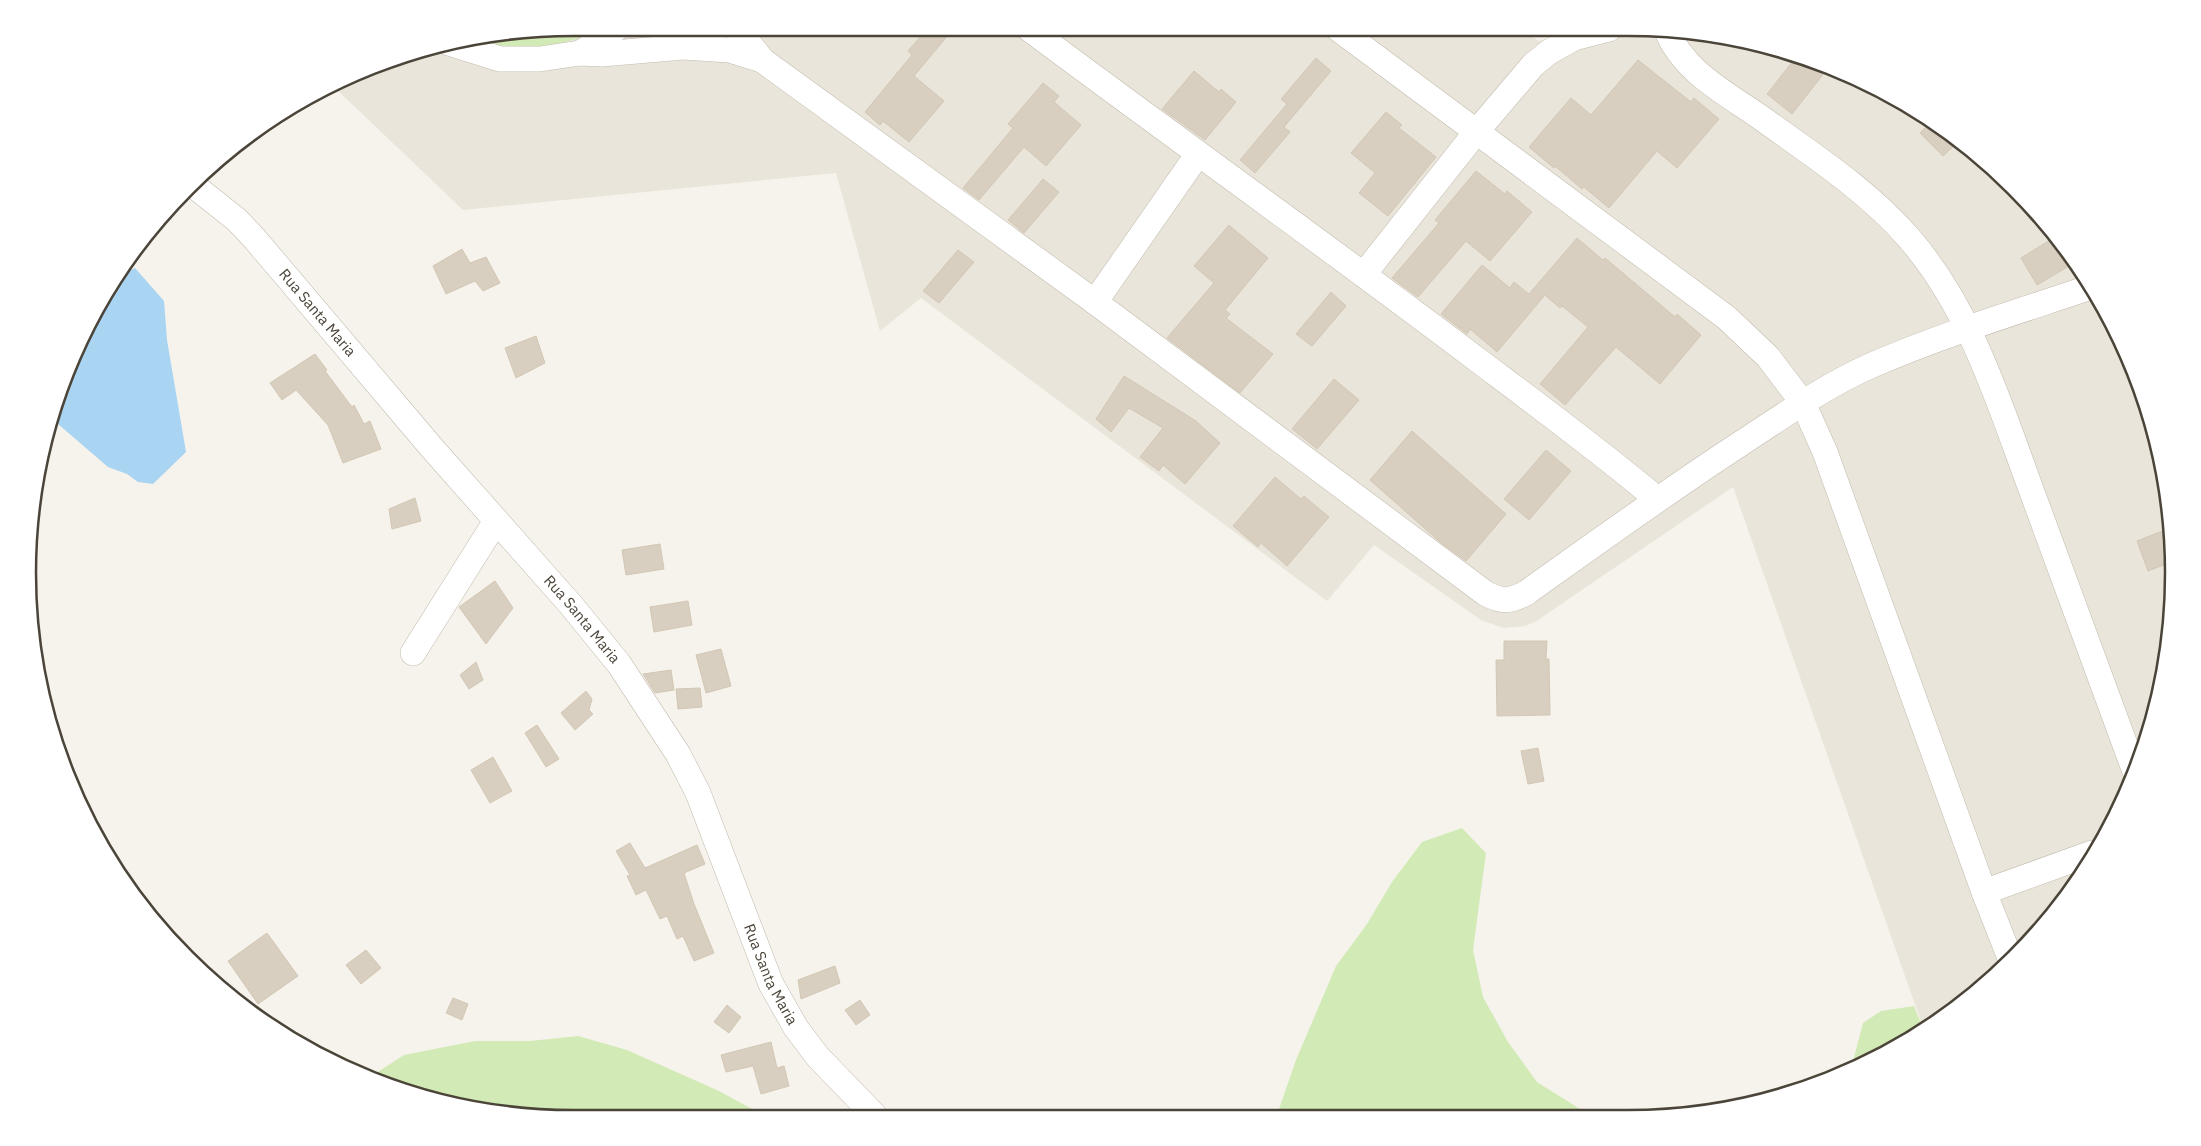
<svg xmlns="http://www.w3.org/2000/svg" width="2201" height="1146" font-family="'IBM Plex Sans',sans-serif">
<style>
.residential{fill:#eae5da}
.green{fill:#d2eab5}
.water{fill:#a9d4f2}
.building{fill:#d8cfc1;stroke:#d3c7b4}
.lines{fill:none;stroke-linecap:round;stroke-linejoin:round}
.minor-casing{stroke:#c2bbae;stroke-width:26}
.minor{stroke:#fff;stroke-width:25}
.labels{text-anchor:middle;stroke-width:4;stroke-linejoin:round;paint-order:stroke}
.street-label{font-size:15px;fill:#4b4439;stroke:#fff}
.rim{fill:none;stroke:#4b4439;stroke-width:2.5}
</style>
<rect width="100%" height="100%" fill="#f6f3ec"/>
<!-- residential -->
<path class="residential" d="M573,28L1522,29L1539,41L1587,29H1663L1769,46L1870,84L1960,140L2038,214L2101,301L2145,398L2169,502L2172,609L2155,714L2117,815L2038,933L1931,1026L1924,1030L1733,487L1535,622L1525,626L1504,628L1481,620L1374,545L1327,601L921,298L880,331L836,173L463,210L333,86L397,57L467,38Z"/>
<!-- green -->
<g class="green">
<path d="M573,28H604C560,48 515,54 469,38Z"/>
<path d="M1462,828L1486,853L1473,950L1483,997L1508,1042L1537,1082L1588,1114L1277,1115L1296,1060L1336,966L1367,924L1392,882L1422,842Z"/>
<path d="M1914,1006L1924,1031L1851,1069L1863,1023L1881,1011Z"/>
<path d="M578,1036L627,1050L719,1091L767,1117H538L432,1100L370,1077L404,1055L475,1041H530Z"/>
</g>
<!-- water -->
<path class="water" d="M135,268L164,301L167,340L186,452L153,484L138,482L127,474L108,467L51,418L69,364L115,278Z"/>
<!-- building -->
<g class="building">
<path d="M928,28H954L914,76L944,101L909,142L883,121L880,125L865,112L912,55L908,51Z"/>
<path d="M1797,56L1828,68L1792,114L1767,94Z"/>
<path d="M1316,58L1331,71L1284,127L1290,132L1255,173L1240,160L1287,104L1281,99Z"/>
<path d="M1638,60L1691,102L1694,98L1719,119L1677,168L1657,151L1609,208L1584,187L1582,189L1555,166L1554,168L1529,147L1571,98L1591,115Z"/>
<path d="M1194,71L1219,92L1221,89L1236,102L1205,140L1162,109Z"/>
<path d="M1043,83L1059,96L1054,102L1081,125L1046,166L1024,147L979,200L963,188L1013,128L1008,124Z"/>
<path d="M1386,112L1402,125L1399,128L1436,157L1388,216L1359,193L1375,173L1351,153Z"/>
<path d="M1931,122L1960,140L1943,156L1920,133Z"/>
<path d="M1476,171L1505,194L1507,191L1532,212L1490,261L1466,241L1418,297L1392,278L1439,223L1435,220Z"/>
<path d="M1043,179L1059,192L1024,233L1008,220Z"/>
<path d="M1229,225L1268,258L1225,310L1230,314L1226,318L1273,354L1240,393L1167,338L1214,283L1194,266Z"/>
<path d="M2055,237L2074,263L2037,285L2021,258Z"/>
<path d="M1577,238L1603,260L1605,258L1675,317L1677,314L1701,335L1660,384L1616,347L1565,405L1540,384L1588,327L1562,306L1560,308L1545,295L1497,352L1470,329L1467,334L1441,314L1482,265L1510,288L1514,282L1529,294Z"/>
<path d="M462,249L470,263L486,257L500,283L483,291L475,281L446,294L433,266Z"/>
<path d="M958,250L974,262L939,303L923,291Z"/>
<path d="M1331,292L1346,306L1312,346L1296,334Z"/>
<path d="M536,336L545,363L516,378L505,348Z"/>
<path d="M315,354L327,370L325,371L352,407L354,405L364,424L370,421L381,449L343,463L328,425L296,390L282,400L270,383Z"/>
<path d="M1124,376L1196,421L1220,443L1185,484L1163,465L1159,471L1140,457L1163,428L1129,408L1111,432L1096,419Z"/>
<path d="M1334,379L1359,400L1317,449L1292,429Z"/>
<path d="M1412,431L1506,514L1466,561L1440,542L1370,480Z"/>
<path d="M1546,450L1571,471L1529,520L1504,499Z"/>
<path d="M1275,477L1301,499L1304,496L1329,517L1287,566L1261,543L1258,547L1233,526Z"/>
<path d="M415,498L421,521L392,529L389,509Z"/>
<path d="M2170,528L2171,562L2148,571L2137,541Z"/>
<path d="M660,544L664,569L626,575L622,550Z"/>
<path d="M495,581L513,608L486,644L459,607Z"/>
<path d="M688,601L692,625L654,632L650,607Z"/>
<path d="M1504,641H1547L1546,659H1549L1550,715L1497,716L1496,660H1504Z"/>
<path d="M721,649L731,686L706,693L696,655Z"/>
<path d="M476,662L483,680L469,689L460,675Z"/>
<path d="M671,670L674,690L655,693L643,674Z"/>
<path d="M700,688L702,707L678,709L676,689Z"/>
<path d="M586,691L592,699L589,710L593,714L575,730L561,713Z"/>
<path d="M537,725L559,759L546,767L525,733Z"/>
<path d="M1538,748L1544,781L1528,784L1521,751Z"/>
<path d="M493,757L512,791L490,803L471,770Z"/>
<path d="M630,843L645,868L697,845L705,864L684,873L694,904L714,953L694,961L683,936L677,939L667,916L660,919L646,890L636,895L627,876L630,875L616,851Z"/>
<path d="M267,933L298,976L258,1004L228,961Z"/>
<path d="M366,950L381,968L361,984L346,965Z"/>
<path d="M835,966L840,983L801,999L798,980Z"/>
<path d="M453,998L468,1004L462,1020L446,1013Z"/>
<path d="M860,1000L870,1015L856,1025L845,1010Z"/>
<path d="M727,1005L741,1017L729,1033L714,1022Z"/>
<path d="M771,1042L777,1068L784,1066L789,1086L761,1094L753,1066L726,1072L721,1055Z"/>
</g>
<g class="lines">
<!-- minor casing -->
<g class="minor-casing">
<g id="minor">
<path d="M737,28L762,60"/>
<path d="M1028,28C1178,140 1330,248 1479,361C1539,406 1600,451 1657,499"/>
<path d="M1337,28L1727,318L1768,357L1803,403L1825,452L1984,892L2010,958"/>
<path d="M1666,29C1683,71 1724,92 1760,117C1811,154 1866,189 1908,237C1971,309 1999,403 2032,492C2066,584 2100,677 2134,769"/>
<path d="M449,43L500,59H540L580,53L602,54L683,47L730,50L762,60L1095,302L1485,593C1501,602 1510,602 1526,593C1596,543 1665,493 1737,446C1780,418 1823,387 1870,366C1941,335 2017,312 2091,287"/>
<path d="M580,53L617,28"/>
<path id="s1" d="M193,185L237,220L254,238L432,448L571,605L619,664L678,754L698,793L771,984L796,1028L818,1057L875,1116"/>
<path d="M1364,274L1477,131L1533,65L1549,52L1574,38L1609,29"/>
<path d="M1095,302L1198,154"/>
<path d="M413,653L496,521"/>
<path d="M1984,892L2092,853"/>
</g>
</g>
<!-- minor -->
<use href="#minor" class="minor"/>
</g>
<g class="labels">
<!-- street labels -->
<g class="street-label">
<text dy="5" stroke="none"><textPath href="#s1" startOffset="179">Rua Santa Maria</textPath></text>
<text dy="5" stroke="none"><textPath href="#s1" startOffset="584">Rua Santa Maria</textPath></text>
<text dy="5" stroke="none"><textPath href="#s1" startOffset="989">Rua Santa Maria</textPath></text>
</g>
</g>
<!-- crop -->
<path d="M0 0H2201V1146H0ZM573 36H1628A537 537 0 0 1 2165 573V573A537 537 0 0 1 1628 1110H573A537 537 0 0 1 36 573V573A537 537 0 0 1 573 36Z" fill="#fff" fill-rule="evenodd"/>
<path class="rim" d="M573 36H1628A537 537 0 0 1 2165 573V573A537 537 0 0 1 1628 1110H573A537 537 0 0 1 36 573V573A537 537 0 0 1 573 36Z"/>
</svg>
